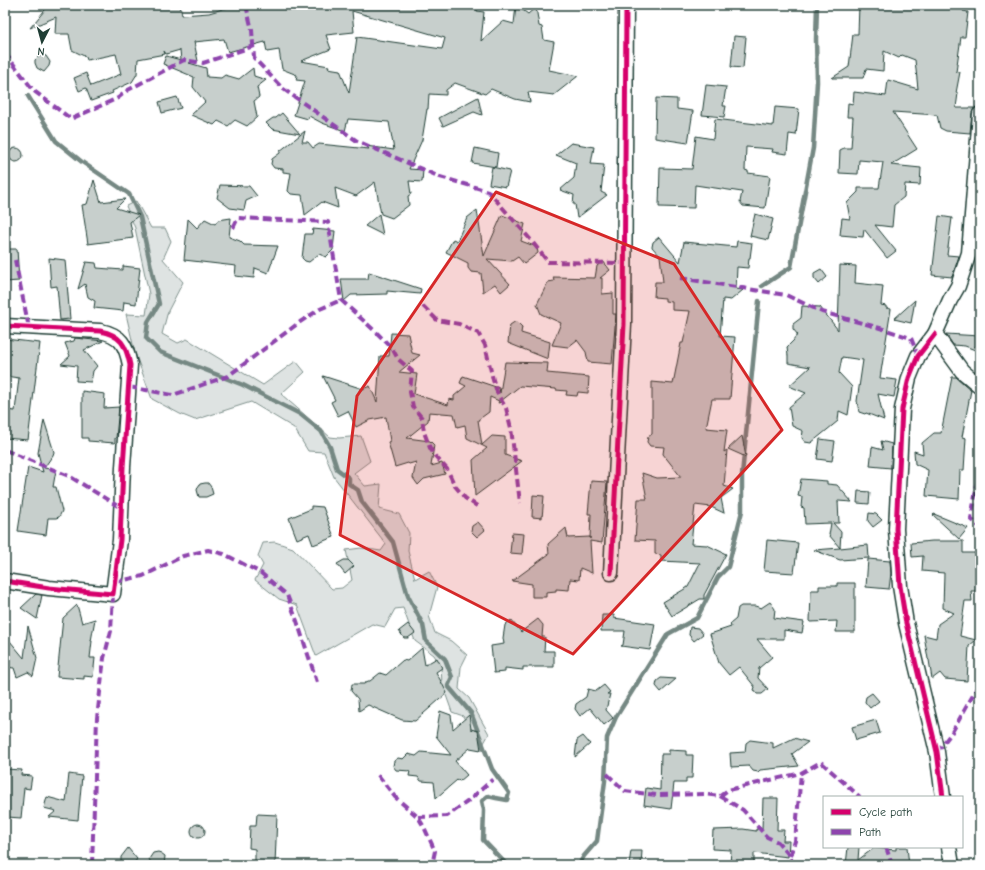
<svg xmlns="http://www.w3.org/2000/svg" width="985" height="870" font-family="'Comic Neue',sans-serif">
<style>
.green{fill:#dee3e2;stroke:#7e908b}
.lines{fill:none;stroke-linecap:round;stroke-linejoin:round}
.stream{stroke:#758883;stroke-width:4.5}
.building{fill:#c7cfcc;stroke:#1f3d34;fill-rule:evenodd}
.street-casing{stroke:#1f3d34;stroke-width:17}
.street{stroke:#fff;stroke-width:14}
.quiet{stroke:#8e44ad;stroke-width:4;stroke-dasharray:8 4;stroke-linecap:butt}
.cycleway-casing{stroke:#fff;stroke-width:8}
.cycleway{stroke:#d6006c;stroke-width:5}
.marked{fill:#d62828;fill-opacity:0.2;stroke:#d62828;stroke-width:3;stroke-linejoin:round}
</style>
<rect width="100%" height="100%" fill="#fff"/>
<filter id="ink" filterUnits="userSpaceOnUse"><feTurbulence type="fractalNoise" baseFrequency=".025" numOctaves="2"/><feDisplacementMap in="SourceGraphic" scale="8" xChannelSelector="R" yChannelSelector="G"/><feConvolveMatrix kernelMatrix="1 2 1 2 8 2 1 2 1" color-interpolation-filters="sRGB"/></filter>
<g filter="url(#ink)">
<!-- green -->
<path class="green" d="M136,201L151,228H165L171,241L163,259L183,282L168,311L162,334L178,343L187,339L263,385L296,361L305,372L281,394L330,437L339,438L361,436L370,461L354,473L365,486L381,484L379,509L399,514L409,533L408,551L415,579L429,571L437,587L429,616L435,633L451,641L467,655L461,667L459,689L469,698L489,734L480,750L463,716L452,712L442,684L441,667L434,655L415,641L403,608L395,609L385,627L372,624L316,656L297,605L279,599L255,580L263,565L258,556L263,543L275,542L293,548L332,589L342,588L352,580L346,550L361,548L381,551L386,544L334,477L324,452L308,451L294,428L251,402L195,420L180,414L152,399L135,353L126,314L146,315L149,294L135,228L126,206Z"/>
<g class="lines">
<!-- stream -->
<g class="stream">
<path d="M28,96L56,141L82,162L129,194L140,217L159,304L148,322L146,338L160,352L243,385L300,414L321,431L330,447L337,469L349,478V484L358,490L362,502L393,542L408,596L423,625L426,641L445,659L452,677L448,686L471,713L492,769L509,793L507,800L496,798L488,796L482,801L484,810L483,840L507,865"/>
<path d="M762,286L791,267L813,148L817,82L816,39L817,5"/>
<path d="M582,865L581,861L584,856L597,841L605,781L607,738L616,717L668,634L697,618L718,577L728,567L742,511V475L759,301"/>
</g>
</g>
<!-- building -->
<g class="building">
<path d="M49,5H180L182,15L209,13L236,5H451L477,8V11L484,12L481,41L503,21L514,24L516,5L528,14L536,7L539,26L542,27L544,40L554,42L549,70L578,76L554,95L528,92L530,102L515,99L491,89L485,94L455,83L446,90V95L429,94L428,109H427L422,140L409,169L423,170L422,182L409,181L411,194L408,196L409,205L392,218L381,214L375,182L356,196L335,188L338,208L322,202L305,215L302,195L291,194L288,191L291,173L283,172V169L274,168L271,164L272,159L280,153V151L305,131L302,142H308L313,148L319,144L369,149L366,146L394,150L389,122L348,119L345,131L322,123L309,116L308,119L294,115L305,81L296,80L297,75L282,69L279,50L267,52L265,42L228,52L224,39L194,42L198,61L189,63L206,68L207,77L221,78L225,75L239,79L253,68L254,76L266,80L257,87L259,97L254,101L257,117L247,126L235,120L228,126L218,121L214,125L191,115L205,102L193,87L194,77L163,64L166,56L181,60L180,50L166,54L164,51L165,54L138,59L137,74L132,82L112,91L113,93L91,101L86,88L79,91L74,78L86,73L91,86L121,74L116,54L87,60L86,57L72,50L69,34H55L56,17L30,28ZM352,11L445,38L442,49L357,37L349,93L340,70L328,68L329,66L301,61L331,49L326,35L354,32Z"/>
<path d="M859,5H963V11L968,12L965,37H961L956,72H960L956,93H958L956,108H974L972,113L970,133L946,131L940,128L937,115L893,112L917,149L891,165L921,168L920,185L905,184L904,197L894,205L892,227L875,225L896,251L887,258L864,229L863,237L840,235L842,218L850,219L847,203L858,192V188H879L883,162L859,160L858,174L839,173L840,150L844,148H851L853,117H847L848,103L853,104L854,92L886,96L888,80L918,89L915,60L902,55L899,58L884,51L883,71L866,69L863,78H832L849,67L853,34H858Z"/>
<path d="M734,36L746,37L743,68L731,67Z"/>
<path d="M42,55L46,56L50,62L49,66L44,72L37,68L35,63V60L38,57Z"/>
<path d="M706,85L726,87L723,106H726L724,117L702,115Z"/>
<path d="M177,97L181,108L162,113L159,102Z"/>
<path d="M478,97L482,115L474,112L443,126L439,118Z"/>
<path d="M656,98L677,99V109L693,111L688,143L655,138Z"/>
<path d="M775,107L799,109L796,135L789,134L787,154L772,152L773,149L746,147L745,170L748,171V173L770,176L765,208L743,206L740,202L742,192L695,185L694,208L659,207L660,168L692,169L696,136L713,139L715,119L773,126Z"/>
<path d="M282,113L300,134L272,129L266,123L273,118H276Z"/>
<path d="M571,143L594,147L591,164L604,165L601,192L607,195L577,218L575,204H573L574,195L560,190L574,178L576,163L556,155Z"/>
<circle cx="16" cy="155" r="7"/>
<path d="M475,148L498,153L496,167L472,163Z"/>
<path d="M492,167L510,171L506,187L489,184Z"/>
<path d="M94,180L101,202L125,199L116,208L139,215L130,222L133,238L88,244L82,205L87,204Z"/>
<path d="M220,185L249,186L257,196L246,201L244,210L230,208L217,198Z"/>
<path d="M477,210L484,256L502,215L525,224L521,241L537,247L538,253L524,264L518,257L512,261L487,259L510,284L501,292L495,284L483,292L481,273L471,272L468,268V263L446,252L453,239L457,241L467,218Z"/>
<path d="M379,214L383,235L365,226Z"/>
<path d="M755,214L773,219L768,240L750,236Z"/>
<path d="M939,216L952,218L947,255L959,256L952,277L932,275Z"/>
<path d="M231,218L229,237L240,241L244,245L278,246L268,273L255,268L254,278L235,276L236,266L184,260L188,219L197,228L205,219L215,224L218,220Z"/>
<path d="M313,229L335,231L333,250L326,257L319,254L309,262L305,261L302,258L305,234H312Z"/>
<path d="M659,237L680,262L684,242L736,247L737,241L752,243L750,258H749L748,268L737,267L736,289L743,290L731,300L723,299L720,336L735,337L730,399H712L706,428L727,430L724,452L727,450L724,486L733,489L721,498L724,513L711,507L695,505L691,544L707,545L726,554L704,595V599H700L672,616L663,602L688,587L700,563L661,561V555L655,554V541L635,540L638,499H647L642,473L657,478L681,477L663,454L664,447L650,446L647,442L648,437L652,434V382L673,384L681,343H683L690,311L672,310V302L665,301V298L654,297L655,282H663L660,256L652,247L653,242Z"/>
<path d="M5,249H17L19,281L5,282Z"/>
<path d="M49,258L65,260L70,319L60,320L57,286L51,287Z"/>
<path d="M603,261L610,270L600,278H602V294L613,293V314H616L612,364L588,362L586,352L577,340L568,347L552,345L561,323L541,314L537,304L548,282L554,281L553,277L595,278L597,266Z"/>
<path d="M86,262L96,263L97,268L123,270V266L140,268L136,304L124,302L123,311L94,308L95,301L88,297L85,284L78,289Z"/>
<path d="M840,265L856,266L855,283L883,286L881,305L886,306V308L891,309L880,378L897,380L894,397L878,394L884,420L866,413L865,414L859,412L857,401L863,360L842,357L839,373L852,387L848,415L839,411L838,421L811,443L805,442L802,438L803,431L792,426L789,407L806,393L789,386L810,367L788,363V356L787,347L794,340V338L798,335L793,329V324L801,318L802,306L820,307L838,330Z"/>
<path d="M821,269L827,277L819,284L814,278V273Z"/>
<path d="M369,272L421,289L420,294L387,291V294L351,295L344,301L341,279H368Z"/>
<path d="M915,300L911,323L894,319Z"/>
<path d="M516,321L522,327L521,333L550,342L548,359L508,343L510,325Z"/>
<path d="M391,333L408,334L412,353L420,355L399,372L417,374L414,394L448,405L449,399L454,400V396L466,386L460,383L463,376L499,388L500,393L505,362L548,363L547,373L589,377L588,393L578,392L577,396L566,395L567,391L556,390V389L520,386L501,401L502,402L498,403L499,401L490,397L489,412L478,420L482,445L492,436L505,437V455L522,461L475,496L473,460L487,448L467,438L465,425L457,427L454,414L429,412L428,421L407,438L430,441L434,445L431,466L442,463L445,474L424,479L418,485L413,478L416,462L409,464L408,463L395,467L388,442L390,441L386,417L370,420L356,427L348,411L338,416L331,402L335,400L323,376L363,389L370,386L377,402L380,356H389Z"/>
<path d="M946,334L980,336V348L974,347L975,350L965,346L953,345Z"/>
<path d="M75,338L103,341L84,350L97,366L93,371L91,382L76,381L77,366L61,364L70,356L65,343L74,341Z"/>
<path d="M5,339L40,343L28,440L5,438V410L15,411L19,378L5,376Z"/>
<path d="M952,377H956L971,390L962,437L966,438L964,470H960L959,499L926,496L928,470L915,464L914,451L923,454L922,443L934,433H941Z"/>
<path d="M82,391L105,394L104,408L119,407L116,438H115V443L88,441V438H82Z"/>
<path d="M44,420L54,452L53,455L44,468L56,470L53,487H56L62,511L59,517L56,518H48L46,535L18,531L28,467L43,472L38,453Z"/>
<path d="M742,436L746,457L728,449Z"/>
<path d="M820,439L835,441L832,461L817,459Z"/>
<path d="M881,441L892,444L891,468L870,466L872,447L883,450Z"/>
<path d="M801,479L827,481V484L837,485L852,502L838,501L839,523H833L841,532L840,548L868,545L869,558L840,560L814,550L840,548L829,535L831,523L805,524L804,508L801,507L802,497L798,496Z"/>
<path d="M591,481L607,482L602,543L590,541L592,573L580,568L579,580L570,579L569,590L556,589V591L546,592V597H532V584L512,581L549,554L548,544L566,528L568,538L590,537V539L591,514H588Z"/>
<path d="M205,483H208L211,487L213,494L206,497H199L197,490L198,487L200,484Z"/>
<path d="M858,491L870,492L869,504L857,503Z"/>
<path d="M533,495L544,496L542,518L532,517Z"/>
<path d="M311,506L323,507L334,537L313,545L309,534L297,539L289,518L311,509Z"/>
<path d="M869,513L876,514L882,520L873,527L868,521Z"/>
<path d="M934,514L968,528L959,539L933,515Z"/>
<path d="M478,522L485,530L477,537L471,531L472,526Z"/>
<path d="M512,533L524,534L522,554L510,553Z"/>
<path d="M767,540L798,543L794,573L764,571Z"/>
<path d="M932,541H963V553H980V591H971L972,601H965L960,636L976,640L969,646L967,681L945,679L940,673L932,679L929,660L928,659L924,635L936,638L938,624L954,613L943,608L944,573L922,571L923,556L912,557L911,543Z"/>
<path d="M868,559L890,561L891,573L889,589L866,587Z"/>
<path d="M344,560H348L354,566L345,574L337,564Z"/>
<path d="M837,583H855V632H836L837,621L810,622L811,590H819V586H837Z"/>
<path d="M36,594L42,595L37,619L21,608Z"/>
<path d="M770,602L775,609L774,618L804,622L802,633L784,630V639H757L772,657L759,668L758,678L768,689L762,694H757L754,690L755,687L739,667L729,675L719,663L710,634L731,627L730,624L736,619L738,608L741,606H755L761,608Z"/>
<path d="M77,605L82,623L95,619L91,641H92L90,658H95L93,677L84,676V679L57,677L63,618Z"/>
<path d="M602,615H614V618L655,624L650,650L621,646L623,645L625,631H601Z"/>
<path d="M538,619L543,625L542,637H545L544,651H554V667H523V670L505,668V672L494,673L491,646L504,644L503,638L505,625L511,620L521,632Z"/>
<path d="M408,624L415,633L408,638H404L399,631Z"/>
<path d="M28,626L37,658L33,676L28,672L17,677L14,668L5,667V635L24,658Z"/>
<path d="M690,627L698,628L703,634L694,641L689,635Z"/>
<path d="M422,648L425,665L437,658L442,668L436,672L447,693L415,721L402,720L368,705L359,711L358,699L351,691L352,684H364L368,681H370L380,673L386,675L403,660L407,661Z"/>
<path d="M661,678L676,679L661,692L656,686L657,681Z"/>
<path d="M604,685L610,692L607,694H610L606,710L613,718L604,725L590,708L580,716L575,709L576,704L586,697L588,689L596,691Z"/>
<path d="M872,693L879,701L870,708L865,702L866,697Z"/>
<path d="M440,711L451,715L453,729L469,715L471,729L478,731L481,750L470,748L455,761L467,775L460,781L457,780L436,798L434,782L421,781L418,777L409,776L410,771L396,770L393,766L394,761L398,758L403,759L408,754L416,756L421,752L451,755L436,736Z"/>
<path d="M876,720L880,733L856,740L852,727Z"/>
<path d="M583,736L590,744L575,757L577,740Z"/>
<path d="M794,738L808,742L792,754L799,766L760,770L758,772L753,771L749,766L731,767L730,753L745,752L746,743L750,740L773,743V748Z"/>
<path d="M669,750L686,751V755H693L692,778H686V783H674L671,809L644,805L646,788L660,790L661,754H669Z"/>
<path d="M5,769L22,770L21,775L32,776L30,789L24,788L21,818L7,817L8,812H5Z"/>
<path d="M69,774L82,776L78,820L49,817L56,811L44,808L47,797L66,802Z"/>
<path d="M763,798H778L777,830H784L783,841H789L788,857L754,853V865H730L731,850L712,849L713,830L743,829L756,831V829H762Z"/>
<path d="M257,814L277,815L275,865H255V849L249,848L250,826H256Z"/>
<circle cx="198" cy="831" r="7"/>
<path d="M848,847H859L858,860L874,848L896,850V847H907L909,865H846Z"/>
<path d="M128,848L137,859L133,865H121V857Z"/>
<path d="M631,851H642L641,865H629Z"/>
<path d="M158,852L161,853L165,856L164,865H152L149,859L153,853Z"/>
</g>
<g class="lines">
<!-- street casing -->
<g class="street-casing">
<g id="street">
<path d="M980,114L969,253L958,286L950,300L935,334L962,371L980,386"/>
<path d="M5,326L100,331C121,335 126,345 130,365L123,467L120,540L113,594L49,588L5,581"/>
<path d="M935,334L918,356L909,378L902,409L896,529L900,586L906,623L937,752L943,797"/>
<path d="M611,573L624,324L626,5"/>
<path d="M949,847L952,865"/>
</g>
</g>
<!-- street -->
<use href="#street" class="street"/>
<!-- quiet -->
<g class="quiet">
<path d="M246,5L252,30L254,58L282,88L357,141L440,177L488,191L530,239L548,262L624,263"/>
<path d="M5,53L34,91L71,119L118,98L128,90L184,60L203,63L254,46"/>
<path d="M233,228L238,218L328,222L341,300L377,333L392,348L398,359L412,371L410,392L413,407L422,418L424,432L430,448L435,456L447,469L455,486L465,498L477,506"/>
<path d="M15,260L29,328"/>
<path d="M680,278L786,295L822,312L880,328L911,338L918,356"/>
<path d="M423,306L437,320L459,324L478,333L485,345L493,380L498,395L506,408L511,428L520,503"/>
<path d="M129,387L173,395L228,376L300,322L320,309L341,300"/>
<path d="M5,450L69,476L121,508"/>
<path d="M980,481L977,484L971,519L980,527"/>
<path d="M115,582L143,576L183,556L208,550L224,554L261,573L287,595L297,621L317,682"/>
<path d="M937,752L952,732L980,683"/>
<path d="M607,774L625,791L656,795L704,794L720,796L743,810L767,837L778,842L790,856L793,865"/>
<path d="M378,775L395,797L418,817L424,827L435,851L432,865"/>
<path d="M720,796L728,790L801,773L821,762L860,797"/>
<path d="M418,817L447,816L467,802L493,779"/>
<path d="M886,847L892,865"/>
<path d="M790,856L795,841L801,773"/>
<path d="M92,865L97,718L104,658L111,631L113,594"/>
</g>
<!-- cycleway casing -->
<g class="cycleway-casing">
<g id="cycleway">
<path d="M5,326L100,331C121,335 126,345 130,365L123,467L120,540L113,594L49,588L5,581"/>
<path d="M935,334L918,356L909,378L902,409L896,529L900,586L906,623L937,752L943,797"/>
<path d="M611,573L624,324L626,5"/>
</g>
</g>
<!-- cycleway -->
<use href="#cycleway" class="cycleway"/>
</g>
</g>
<!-- marked area -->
<path class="marked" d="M496,192L674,264L782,430L573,654L340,535L357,396Z"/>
<!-- margin -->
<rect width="985" height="870" fill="none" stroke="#fff" stroke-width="20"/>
<rect x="10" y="10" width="965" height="850" fill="none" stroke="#1f3d34" stroke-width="1.5" filter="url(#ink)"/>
<!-- legend -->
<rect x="823" y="796" width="140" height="52" fill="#ffffff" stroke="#a5b1ae"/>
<rect x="831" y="809" width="20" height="6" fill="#d6006c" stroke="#a5b1ae"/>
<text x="859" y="816" font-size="12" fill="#1f3d34">Cycle path</text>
<rect x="831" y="829" width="20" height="6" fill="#8e44ad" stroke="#a5b1ae"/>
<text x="859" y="836" font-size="12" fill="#1f3d34">Path</text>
<!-- north arrow -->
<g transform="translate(42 42) rotate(186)" stroke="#ffffff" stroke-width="3" paint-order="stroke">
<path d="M0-3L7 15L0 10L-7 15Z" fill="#1f3d34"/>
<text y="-6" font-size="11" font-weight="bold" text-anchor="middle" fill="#1f3d34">N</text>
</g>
</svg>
